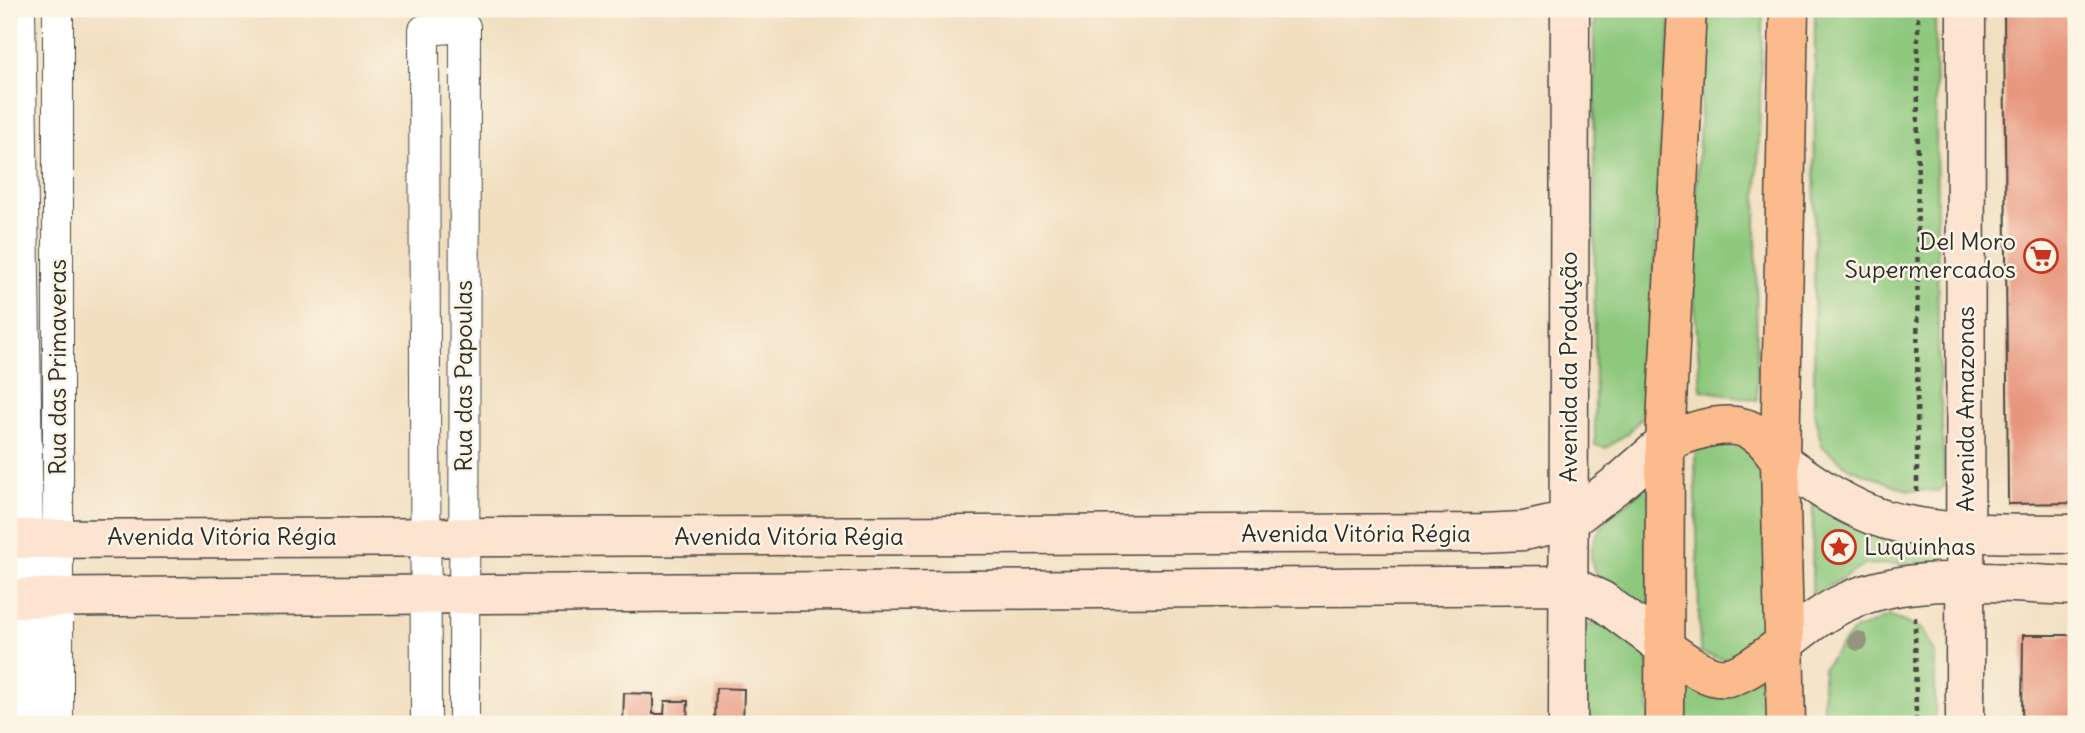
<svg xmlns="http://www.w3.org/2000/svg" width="2085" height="733" font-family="Delius,sans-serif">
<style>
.green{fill:#8dc87d;stroke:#5c7a54;stroke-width:2}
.building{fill:#e7967e}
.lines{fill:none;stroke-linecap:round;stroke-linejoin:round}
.street-casing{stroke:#494641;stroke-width:32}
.secondary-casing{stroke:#494641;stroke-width:41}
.highway-casing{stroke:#494641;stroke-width:41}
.path{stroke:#494641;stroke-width:4.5;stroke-dasharray:5 5;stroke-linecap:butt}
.street{stroke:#fff;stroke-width:30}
.secondary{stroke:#fde4d1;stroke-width:38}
.highway{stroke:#fbbb8c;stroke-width:38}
.tree{fill:#94957b}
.labels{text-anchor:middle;stroke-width:5;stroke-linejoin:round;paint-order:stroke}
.poi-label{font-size:24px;fill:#2b2b2b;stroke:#fcf5e5;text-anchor:end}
.street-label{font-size:24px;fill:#2b2b2b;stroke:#fcf5e5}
</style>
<rect width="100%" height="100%" fill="#fcf5e5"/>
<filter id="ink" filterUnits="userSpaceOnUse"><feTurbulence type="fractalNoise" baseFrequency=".0143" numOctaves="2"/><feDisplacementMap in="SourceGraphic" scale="14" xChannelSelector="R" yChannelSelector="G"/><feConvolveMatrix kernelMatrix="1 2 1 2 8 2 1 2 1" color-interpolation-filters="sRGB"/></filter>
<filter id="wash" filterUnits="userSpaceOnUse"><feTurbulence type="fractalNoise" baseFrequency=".00686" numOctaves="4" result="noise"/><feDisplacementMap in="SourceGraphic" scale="28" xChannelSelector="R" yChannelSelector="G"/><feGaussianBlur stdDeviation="1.57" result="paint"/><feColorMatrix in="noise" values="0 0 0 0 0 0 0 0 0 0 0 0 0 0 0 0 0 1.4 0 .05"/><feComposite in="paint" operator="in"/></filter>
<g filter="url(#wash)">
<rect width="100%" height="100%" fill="#f1debf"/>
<!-- green -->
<g class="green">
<path d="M1594,9H1672L1662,112L1648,411L1628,433L1606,448L1595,445Z"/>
<path d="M1706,9H1763L1756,224L1757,400L1701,390L1692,270Z"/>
<path d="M1815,9H1935L1938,340L1945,486L1937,491L1908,490L1849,468L1822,446L1814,413Z"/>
<path d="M1746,440L1763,461L1772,635L1725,660L1700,653L1695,452L1706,442Z"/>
<path d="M1651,476L1650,626C1613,597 1564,567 1609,518C1616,510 1627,505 1634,497C1641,491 1646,483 1651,476Z"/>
<path d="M1813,505L1946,539V562L1865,565L1812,596Z"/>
<path d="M1889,616L1922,629L1935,653V724H1823V668L1852,632Z"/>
<path d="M1600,624L1626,631L1648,658L1649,724H1583L1582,626Z"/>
<path d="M1764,676V724H1682L1679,678Z"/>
</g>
<g id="blocks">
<!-- building -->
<g class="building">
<path d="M2004,9H2076V503L2008,504Z"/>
<path d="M2023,635H2076V724H2041V719H2022Z"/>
<path d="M716,688L744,689L743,724H715Z"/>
<path d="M624,693L653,694V714H664L665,701H688L687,724H623Z"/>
</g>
</g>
</g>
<g filter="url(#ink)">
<use href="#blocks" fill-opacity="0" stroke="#494641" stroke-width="2"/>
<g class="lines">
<!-- street casing -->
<g class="street-casing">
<g id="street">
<path d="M20,9L28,539V724"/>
<path d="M58,9V724"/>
<path d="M426,724L424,30L465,27L464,724"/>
</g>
</g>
<!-- secondary casing -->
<g class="secondary-casing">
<g id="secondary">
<path d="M1780,460C1811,482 1845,507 1883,519C1945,537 2012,533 2076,534"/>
<path d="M9,539L1481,533L1524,531L1569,521L1624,479L1665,443"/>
<path d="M9,598L1568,585L1601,600L1663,646"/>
<path d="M1784,643C1804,628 1823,612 1846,602C1914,571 2004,584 2076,586"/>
<path d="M1568,724L1570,9"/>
<path d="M1965,724L1966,9"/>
</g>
</g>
<!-- highway casing -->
<g class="highway-casing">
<g id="highway">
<path d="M1665,443C1691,431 1732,415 1758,435C1767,441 1773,452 1780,460"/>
<path d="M1663,646C1722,689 1726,688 1784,643"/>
<path d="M1664,724L1665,443L1687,9"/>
<path d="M1786,724L1780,460L1789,9"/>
</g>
</g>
<!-- path -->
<g class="path">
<path d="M1917,492L1918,9"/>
<path d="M1915,617L1916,724"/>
</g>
<!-- street -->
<use href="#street" class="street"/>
<!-- secondary -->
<use href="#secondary" class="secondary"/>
<!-- highway -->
<use href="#highway" class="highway"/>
</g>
<!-- trees -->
<circle class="tree" cx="1858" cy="641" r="10"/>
</g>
<!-- icons -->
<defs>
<g id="supermarket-ring" transform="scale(1.75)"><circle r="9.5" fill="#fcf5e5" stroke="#c8321e" stroke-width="1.5"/><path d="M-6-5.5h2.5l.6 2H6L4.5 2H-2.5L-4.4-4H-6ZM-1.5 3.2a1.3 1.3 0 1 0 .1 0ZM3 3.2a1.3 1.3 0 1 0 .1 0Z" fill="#c8321e"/></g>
<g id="sight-ring" transform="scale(1.75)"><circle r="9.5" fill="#fcf5e5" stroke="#c8321e" stroke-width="1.5"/><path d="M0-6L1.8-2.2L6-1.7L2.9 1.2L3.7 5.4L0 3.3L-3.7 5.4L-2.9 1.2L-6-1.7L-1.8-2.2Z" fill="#c8321e"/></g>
</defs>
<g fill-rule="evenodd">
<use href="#supermarket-ring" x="2041" y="256"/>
<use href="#sight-ring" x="1839" y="547"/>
</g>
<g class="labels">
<!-- poi labels -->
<g class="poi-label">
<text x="2016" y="250">Del Moro<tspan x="2016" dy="28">Supermercados</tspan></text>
<text x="1864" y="555" text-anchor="start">Luquinhas</text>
</g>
<!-- street labels -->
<g class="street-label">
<text transform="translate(58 367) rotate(-90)" y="8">Rua das Primaveras</text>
<text transform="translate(1569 367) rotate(-90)" y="8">Avenida da Produção</text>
<text transform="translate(464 376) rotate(-90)" y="8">Rua das Papoulas</text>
<text transform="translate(1966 409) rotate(-90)" y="8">Avenida Amazonas</text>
<text x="1356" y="542">Avenida Vitória Régia</text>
<text x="222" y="545">Avenida Vitória Régia</text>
<text x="789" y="545">Avenida Vitória Régia</text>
</g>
</g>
<!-- margin -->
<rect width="2085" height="733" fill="none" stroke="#fcf5e5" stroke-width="35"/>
</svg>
